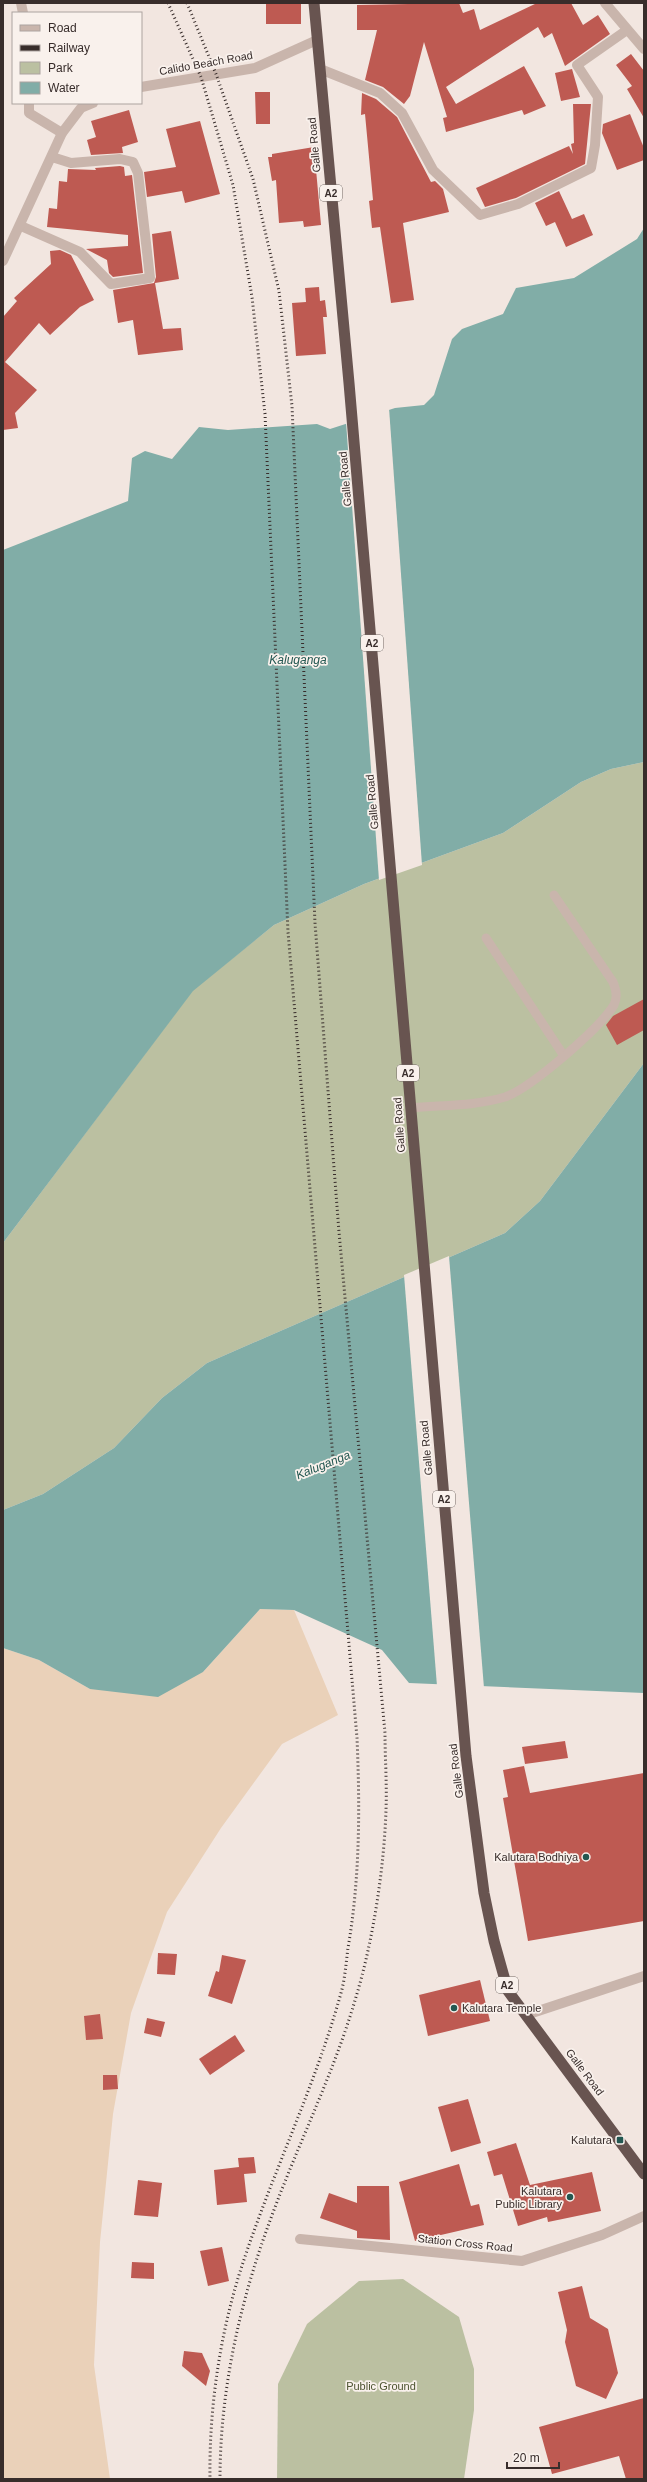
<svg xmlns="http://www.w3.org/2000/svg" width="647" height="2482" font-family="Helvetica,sans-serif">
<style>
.green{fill:#bbc0a1}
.sand{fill:#ead1b9}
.water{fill:#81ada7}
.pier{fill:#f2e6e0}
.building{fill:#be5a52}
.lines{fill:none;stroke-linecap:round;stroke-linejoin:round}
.service{stroke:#c9b5ac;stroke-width:9}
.minor{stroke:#c9b5ac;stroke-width:10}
.trunk{stroke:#685450;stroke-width:11}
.rail{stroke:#382d2b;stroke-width:3;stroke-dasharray:1 3;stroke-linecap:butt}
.poi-dot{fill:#235751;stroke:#f9f1ec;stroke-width:1.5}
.labels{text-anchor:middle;stroke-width:3.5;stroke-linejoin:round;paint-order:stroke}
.shield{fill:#f9f1ec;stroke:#726865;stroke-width:1}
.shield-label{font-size:10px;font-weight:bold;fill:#382d2b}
.street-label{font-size:11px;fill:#382d2b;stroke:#f9f1ec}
.poi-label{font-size:11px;fill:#382d2b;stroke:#f9f1ec;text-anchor:end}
.park-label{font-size:11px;fill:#4d5430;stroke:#f9f1ec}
.water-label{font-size:12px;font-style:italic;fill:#235751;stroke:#f9f1ec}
</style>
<rect width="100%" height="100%" fill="#f2e6e0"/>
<!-- green -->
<g class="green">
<path d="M644,762V1063L540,1201L505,1233L207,1363L162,1398L114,1448L43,1494L3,1510V1243L193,990L274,925L364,884L503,833L581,782L611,769Z"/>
<path d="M403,2279L459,2317L474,2369V2410L464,2479H277L278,2384L307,2324L359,2281Z"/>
</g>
<!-- sand -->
<path class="sand" d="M260,1609L294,1610L338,1715L282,1744L221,1828L167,1912L131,2013L113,2114L100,2242L94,2365L110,2479H3V1648L39,1660L90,1689L203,1672Z"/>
<!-- water -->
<g class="water">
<path d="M644,228V762L611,769L581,782L503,833L364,884L274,925L193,991L3,1243V550L128,501L132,458L145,451L172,459L199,427L228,430L317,424L330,429L395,408L424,405L434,395L452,339L462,329L503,314L516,288L574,278L637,239Z"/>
<path d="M644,1063V1693L409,1683L382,1650L294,1610L260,1609L203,1672L158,1697L90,1689L39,1660L3,1648V1510L43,1494L114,1448L162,1398L207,1363L505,1233L540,1201Z"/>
</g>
<!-- pier -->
<g class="pier">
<path d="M389,408L422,865L379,880L346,422Z"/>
<path d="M449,1256L484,1688L437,1686L404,1275Z"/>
</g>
<!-- building -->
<g class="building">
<rect x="266" y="3" width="35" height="21"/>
<path d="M459,3L463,13L474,9L480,30L537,3H571L583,25L598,15L610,34L565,66L552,33L544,38L538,27L446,87L456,104L524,66L546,106L524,115L522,110L446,132L443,118L447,117L424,42L410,96L404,104L383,87L365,80L377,30H357V5Z"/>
<path d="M631,54L644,71V118L627,89L632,86L616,65Z"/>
<path d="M572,69L580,97L561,101L555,73Z"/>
<path d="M255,92H270V124H256Z"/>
<path d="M362,93L376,99L397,117L431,182L435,181L443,189L449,212L403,223L414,300L391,303L380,227L372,228L369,201L373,200L365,114L361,115Z"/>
<path d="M573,104H591L585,164L516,198L485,207L476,188L569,146L573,154L571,144L574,143Z"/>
<path d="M129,110L138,142L122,147L123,153L91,155L87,140L96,137L91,121Z"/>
<path d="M630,114L644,148V160L617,170L602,133L603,124Z"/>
<path d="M200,121L220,194L185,203L182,191L147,197L144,172L176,167L166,129Z"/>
<path d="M314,147L321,225L304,227L303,221L279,223L276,180L272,181L268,157H272V154Z"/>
<path d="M120,166L124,167L125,176L132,175L143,273L113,277L109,273L107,260L86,249L128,246V235L47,227L49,208L57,209L59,181L67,182L68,169L96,170L95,168Z"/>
<path d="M559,191L572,219L584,214L593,235L566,247L555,222L546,226L535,203Z"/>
<path d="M171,231L179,279L155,283L163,329L181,328L183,350L138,355L133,320L118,323L113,290L154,283L156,277L152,234Z"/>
<path d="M60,250L71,255L94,300L80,307L50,335L39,323L5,362L37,390L15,413L18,428L3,430V317L17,301L14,298L51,264L50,251Z"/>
<path d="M319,287L320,301L325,300L327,317H323L326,354L296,356L292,303L306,302L305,288Z"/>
<path d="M644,999V1030L617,1045L606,1025L613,1016Z"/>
<path d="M565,1741L568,1758L525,1764L522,1747Z"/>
<path d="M524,1766L530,1793L644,1773V1921L528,1941L503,1798L508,1797L503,1770Z"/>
<path d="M158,1953L177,1954L175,1975L157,1974Z"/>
<path d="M222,1955L246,1960L232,2004L208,1996L216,1971L219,1972Z"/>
<path d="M480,1980L490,2021L428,2036L419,1995Z"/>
<path d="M100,2014L103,2039L86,2040L84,2016Z"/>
<path d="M147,2018L165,2022L161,2037L144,2033Z"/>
<path d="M235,2035L245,2051L210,2075L199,2059Z"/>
<path d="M103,2075H117L118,2089L103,2090Z"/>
<path d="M468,2099L481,2143L451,2152L438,2107Z"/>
<path d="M516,2143L530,2185L592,2172L601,2211L548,2222L547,2217L518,2226L502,2174L494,2176L487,2152Z"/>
<path d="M254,2157L256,2173L244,2174L247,2202L217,2205L214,2170L239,2167L238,2158Z"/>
<path d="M459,2164L471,2206L479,2204L484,2225L415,2241L399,2182Z"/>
<path d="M138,2180L162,2183L158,2217L134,2215Z"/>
<path d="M357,2186H389L390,2240L357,2238V2231L320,2218L329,2193L357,2203Z"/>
<path d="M222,2247L229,2281L208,2286L200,2251Z"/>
<path d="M132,2262L154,2263V2279L131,2278Z"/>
<path d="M582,2286L590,2318L608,2329L618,2373L606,2399L576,2386L565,2342L567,2330L558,2292Z"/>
<path d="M184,2351L202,2353L210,2371L206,2386L182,2366Z"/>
<path d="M644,2398V2479H626L619,2456L552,2474L539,2427Z"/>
</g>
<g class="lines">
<!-- service -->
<g class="service">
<path d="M486,938L564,1056"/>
<path d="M411,1108C441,1105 476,1106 505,1097C531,1088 599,1029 614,1005C618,997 616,989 613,982L554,895"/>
</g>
<!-- minor -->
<g class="minor">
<path d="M21,3L23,13"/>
<path d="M605,3L644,49"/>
<path d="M320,69L380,93L402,113L433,170L480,215L518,204L591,168L595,145L598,97L577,65L627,30"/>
<path d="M141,87L255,68L317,40"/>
<path d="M29,103V113L62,133"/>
<path d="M21,226L80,252L111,284L150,278L138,173L133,162L120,159L71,163L52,157"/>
<path d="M3,261L62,133L81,108L93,103"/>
<path d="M526,2015L644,1976"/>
<path d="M300,2239L522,2261L602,2235L644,2216"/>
</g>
<!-- trunk -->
<path class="trunk" d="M314,3L349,383L466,1756L484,1893L494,1941L508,1991L644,2174"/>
<!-- rail -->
<g class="rail">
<path d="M168,3L201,77L233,185L252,297L265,414L288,932L357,1738C360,1808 360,1878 348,1948C346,1963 345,1979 341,1993C314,2090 269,2180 239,2275C219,2340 209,2411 210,2479"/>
<path d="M187,3L216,74L253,179L279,291L292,406L315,923L339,1232L385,1733C385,1758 387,1784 386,1810C384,1869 373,1941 356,1997C334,2073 298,2144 271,2218C240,2301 220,2390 220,2479"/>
</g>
</g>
<!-- markers -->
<g class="poi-dot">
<circle cx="586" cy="1857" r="4"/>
<circle cx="454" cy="2008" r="4"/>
<rect x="616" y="2136" width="8" height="8" rx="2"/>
<circle cx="570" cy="2197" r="4"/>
</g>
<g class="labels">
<!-- shield labels -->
<g class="shield">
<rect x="320" y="185" width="22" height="16" rx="3"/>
<rect x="361" y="635" width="22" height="16" rx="3"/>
<rect x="397" y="1065" width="22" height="16" rx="3"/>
<rect x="433" y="1491" width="22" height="16" rx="3"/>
<rect x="496" y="1977" width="22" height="16" rx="3"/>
</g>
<g class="shield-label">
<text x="331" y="197">A2</text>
<text x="372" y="647">A2</text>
<text x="408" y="1077">A2</text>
<text x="444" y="1503">A2</text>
<text x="507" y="1989">A2</text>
</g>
<!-- street labels -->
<g class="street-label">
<text transform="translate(206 63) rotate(-10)" y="4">Calido Beach Road</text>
<text transform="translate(314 145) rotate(-95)" y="4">Galle Road</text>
<text transform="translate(345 479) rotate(-95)" y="4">Galle Road</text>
<text transform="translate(372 802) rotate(-95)" y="4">Galle Road</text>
<text transform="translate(399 1125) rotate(-94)" y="4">Galle Road</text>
<text transform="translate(426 1448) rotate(-95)" y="4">Galle Road</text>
<text transform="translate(456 1771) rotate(-97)" y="4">Galle Road</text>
<text transform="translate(585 2072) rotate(53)" y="4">Galle Road</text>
<text transform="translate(465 2243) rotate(6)" y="4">Station Cross Road</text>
</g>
<!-- poi labels -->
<g class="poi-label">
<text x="578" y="1861">Kalutara Bodhiya</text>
<text x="462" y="2012" text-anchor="start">Kalutara Temple</text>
<text x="612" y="2144">Kalutara</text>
<text x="562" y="2195">Kalutara<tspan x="562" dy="13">Public Library</tspan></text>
</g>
<!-- park labels -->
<g class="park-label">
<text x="381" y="2390">Public Ground</text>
</g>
<!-- water labels -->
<g class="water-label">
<text x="298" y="664">Kaluganga</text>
<text transform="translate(323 1465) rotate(-22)" y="4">Kaluganga</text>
</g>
</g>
<!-- border -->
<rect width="647" height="2482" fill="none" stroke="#382d2b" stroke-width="8"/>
<!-- legend -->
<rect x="12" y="12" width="130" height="92" fill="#f9f1ec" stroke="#aca39f"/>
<rect x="20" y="25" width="20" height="6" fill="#c9b5ac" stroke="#aca39f"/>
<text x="48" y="32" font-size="12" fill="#382d2b">Road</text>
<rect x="20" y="45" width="20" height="6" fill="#382d2b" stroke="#aca39f"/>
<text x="48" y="52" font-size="12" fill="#382d2b">Railway</text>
<rect x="20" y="62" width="20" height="12" fill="#bbc0a1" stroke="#aca39f"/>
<text x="48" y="72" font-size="12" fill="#382d2b">Park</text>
<rect x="20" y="82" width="20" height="12" fill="#81ada7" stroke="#aca39f"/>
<text x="48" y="92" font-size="12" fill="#382d2b">Water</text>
<!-- scale -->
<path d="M507 2462v6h52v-6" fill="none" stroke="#382d2b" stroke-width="2"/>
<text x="513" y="2462" font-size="12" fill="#382d2b" stroke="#f9f1ec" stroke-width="3" paint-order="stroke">20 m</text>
</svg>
